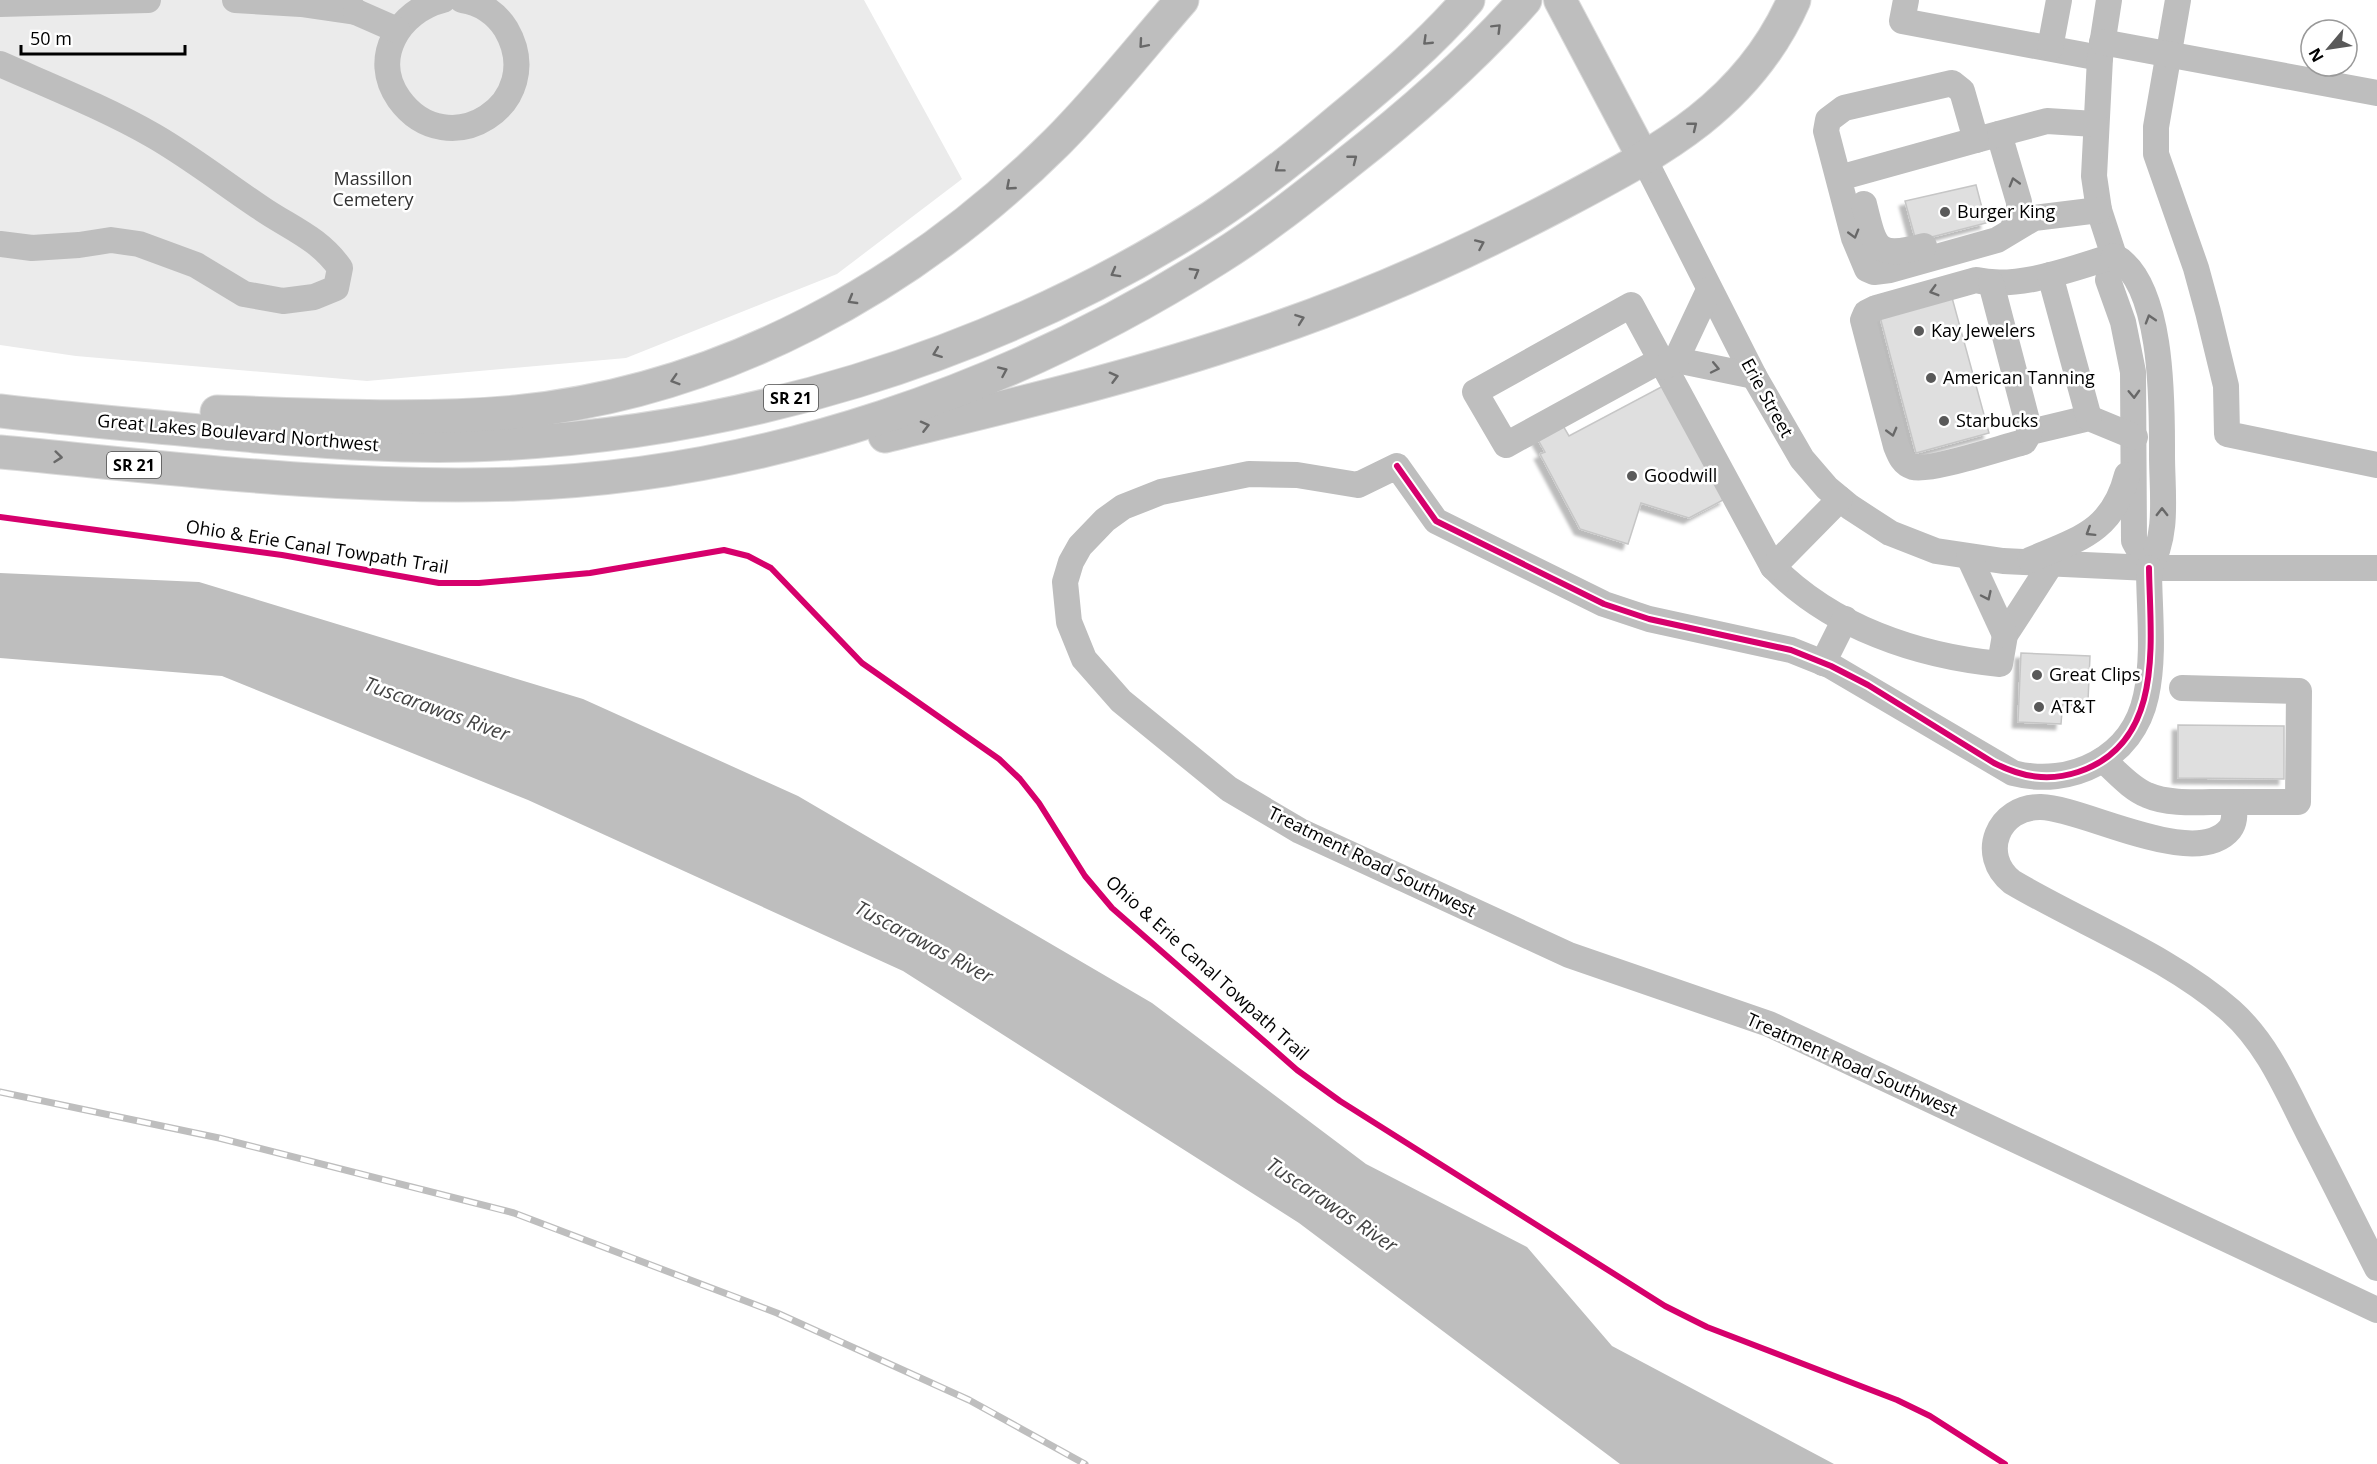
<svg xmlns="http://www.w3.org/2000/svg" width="2377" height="1464" font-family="'Open Sans',sans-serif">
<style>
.green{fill:#ebebeb}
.water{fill:#bebebe}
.building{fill:#dfdfdf;stroke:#c6c6c6;stroke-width:1.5;filter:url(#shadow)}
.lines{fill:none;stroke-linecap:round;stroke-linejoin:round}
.major-casing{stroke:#dbdbdb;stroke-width:34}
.highway-casing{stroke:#dbdbdb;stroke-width:35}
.minor{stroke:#bebebe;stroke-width:26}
.major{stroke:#bebebe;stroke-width:32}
.highway{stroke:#bebebe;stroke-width:33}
.rail-casing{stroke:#bebebe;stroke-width:7}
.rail{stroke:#fff;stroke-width:4.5;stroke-dasharray:14;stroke-linecap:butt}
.cycleway-casing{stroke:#fff;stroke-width:10}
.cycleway{stroke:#d6006c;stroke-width:6}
.oneway{stroke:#686868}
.poi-dot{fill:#595959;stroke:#fff;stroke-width:2}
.labels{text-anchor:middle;stroke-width:5;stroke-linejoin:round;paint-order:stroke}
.shield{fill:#fff;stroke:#4c4c4c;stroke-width:1.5}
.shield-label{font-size:16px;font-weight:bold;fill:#000}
.park-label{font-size:18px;fill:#323232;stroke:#fff}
.poi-label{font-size:18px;fill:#000;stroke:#fff;text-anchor:start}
.street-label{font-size:18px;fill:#000;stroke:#fff}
.water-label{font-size:20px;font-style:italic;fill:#434343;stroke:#fff}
</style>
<defs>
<filter id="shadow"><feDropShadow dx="-5.5" dy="5.5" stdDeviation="1.5" flood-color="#0004"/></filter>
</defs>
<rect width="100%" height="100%" fill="#fff"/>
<!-- green -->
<path class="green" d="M0,0H864L962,179L837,274L626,358L367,381L76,356L0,345Z"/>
<!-- water -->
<path class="water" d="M0,573L199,582L583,699L798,796L1152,1003L1366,1164L1527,1247L1612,1346L1834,1464H1620L1299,1223L903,971L528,800L222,676L0,658Z"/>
<!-- building -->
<g class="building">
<path d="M1976,185L1986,223L1916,241L1905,201Z"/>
<path d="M1951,294L1989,433L1916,453L1879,313Z"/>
<path d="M1665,385L1725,499L1689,518L1641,503L1628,544L1580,529L1540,454L1545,452L1537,438L1562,424L1569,436Z"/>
<path d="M2021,653L2090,656L2088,701L2063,699L2061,724L2018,722Z"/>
<path d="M2178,725L2284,726V779L2178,778Z"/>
</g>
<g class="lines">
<!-- major casing -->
<g class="major-casing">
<path id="major" d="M1560,0L1644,159"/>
</g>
<!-- highway casing -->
<g class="highway-casing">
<g id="highway">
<path d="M0,411C85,421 170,428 255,436C327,442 399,447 471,445C731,437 993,358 1212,217C1256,188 1299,154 1339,120C1384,83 1430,44 1468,0"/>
<path d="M217,412C316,415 417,421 516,412C723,391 911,287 1057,142C1101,98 1141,47 1182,0"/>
<path d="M885,436C1007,406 1131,378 1251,337C1357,302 1461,256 1560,204C1658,152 1747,107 1794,0"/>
<path d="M0,452C172,468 344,490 517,484C765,475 1010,390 1218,258C1263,230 1304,197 1346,164C1409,115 1472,60 1525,0"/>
</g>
</g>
<!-- minor -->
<g class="minor">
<path d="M235,0L301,4L356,12L344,0"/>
<path d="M443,0C399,11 370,58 399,99C448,167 549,103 506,29C497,14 480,2 462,0"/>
<path d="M1906,0L1902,21L2100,58"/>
<path d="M2109,0L2100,58L2094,176L2099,210L2114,256L2108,280L2123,322L2133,372L2134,541L2149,568"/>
<path d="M2178,0L2156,127V154L2196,268L2208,312L2226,386L2227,434L2377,465"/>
<path d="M0,4L148,0"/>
<path d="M356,12L397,30"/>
<path d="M2102,42L2377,93"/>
<path d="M2050,48L2059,0"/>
<path d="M0,64C52,87 105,108 154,136C192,158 225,184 261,208C290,228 319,238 340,268L336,288L314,297L283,301L244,294L196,265L139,244L111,240L79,245L32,248L0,244"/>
<path d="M1999,134L2019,202V213L2012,230"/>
<path d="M1976,140L2047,121L2095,124"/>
<path d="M1644,159L1754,376L1802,459L1827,488L1850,507L1890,533L1936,551L2003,561L2149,568H2377"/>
<path d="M1839,178L1976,140L1962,91L1952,83L1844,108L1828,120L1826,131L1854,238L1867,269L1874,272L1890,270L1997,240L2034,218L2099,210"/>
<path d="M1864,204C1875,249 1876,259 1924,246"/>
<path d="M2114,256C2074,268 2018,290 1976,280L1876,308L1866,313L1863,320L1896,446C1900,456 1903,464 1913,467C1930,472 2003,447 2024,442L2030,432L2089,418L2135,437"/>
<path d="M2114,256C2164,283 2162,405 2162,455C2162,493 2169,535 2149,568"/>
<path d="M2050,275L2089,418"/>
<path d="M1991,283L2030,432"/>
<path d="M1661,360L1506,445L1475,392L1631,305L1773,567C1832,627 1917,656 2000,664L2005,635L2051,564"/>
<path d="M1676,360L1754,376"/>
<path d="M1664,367L1676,360L1709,290"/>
<path d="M1969,557L2005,635"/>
<path d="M2030,560C2079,539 2113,531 2127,475"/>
<path d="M1773,567L1840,499"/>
<path d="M2149,568C2149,609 2155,655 2146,696C2133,758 2071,788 2013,773L1831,666L1791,650L1649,619L1604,604L1436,521L1397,466L1358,485L1297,475L1249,474L1161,492L1123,507L1105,520L1080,546L1071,562L1065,582L1069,622L1084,659L1121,701L1229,789L1300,831L1569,955L1769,1024L2377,1310"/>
<path d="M1823,663L1845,619"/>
<path d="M2182,688L2299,691L2298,802H2234"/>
<path d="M2103,760C2117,772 2130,788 2147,795C2172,806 2207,801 2234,802C2234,811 2236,821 2230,829C2196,871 2084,808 2041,807C1998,806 1978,855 2012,882C2083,924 2170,957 2231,1011C2268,1044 2287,1091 2309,1134C2332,1178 2354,1223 2377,1268"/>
</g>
<!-- major -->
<use href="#major" class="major"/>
<!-- highway -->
<use href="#highway" class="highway"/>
<!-- rail casing -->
<g class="rail-casing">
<path id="rail" d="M0,1092L219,1138L514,1213L777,1313L969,1400L1085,1464"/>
</g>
<!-- rail -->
<use href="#rail" class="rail"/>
<!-- cycleway casing -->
<g class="cycleway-casing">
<g id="cycleway">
<path d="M1397,466L1436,521L1604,604L1649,619L1791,650L1831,666L1868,685L1994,763C2022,777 2048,782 2078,772C2166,743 2150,640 2149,568"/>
<path d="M0,517L282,555L439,583H479L590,573L724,550L748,556L771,568L862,663L999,759L1020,779L1039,803L1085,876L1112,908L1297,1070L1340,1101L1665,1306L1707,1327L1897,1400L1930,1416L2005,1464"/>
</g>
</g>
<!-- cycleway -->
<use href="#cycleway" class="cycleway"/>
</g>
<!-- one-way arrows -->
<defs><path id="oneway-chevron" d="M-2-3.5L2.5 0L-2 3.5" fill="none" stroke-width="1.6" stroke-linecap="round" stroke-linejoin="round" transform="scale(1.5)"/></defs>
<g class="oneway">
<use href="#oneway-chevron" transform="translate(1497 28) rotate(-45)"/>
<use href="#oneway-chevron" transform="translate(1427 41) rotate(136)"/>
<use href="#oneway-chevron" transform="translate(1143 44) rotate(131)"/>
<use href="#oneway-chevron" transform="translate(1693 126) rotate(-39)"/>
<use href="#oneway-chevron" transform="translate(1353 159) rotate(-38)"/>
<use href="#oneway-chevron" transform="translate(1279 168) rotate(143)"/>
<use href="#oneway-chevron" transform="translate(2014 182) rotate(-106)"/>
<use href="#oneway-chevron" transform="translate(1010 186) rotate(139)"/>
<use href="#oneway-chevron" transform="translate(1854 234) rotate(74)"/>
<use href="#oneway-chevron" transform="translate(1480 244) rotate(-24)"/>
<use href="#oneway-chevron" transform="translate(1195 272) rotate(-30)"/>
<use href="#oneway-chevron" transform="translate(1115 273) rotate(151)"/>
<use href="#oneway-chevron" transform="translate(1934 291) rotate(164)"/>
<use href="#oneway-chevron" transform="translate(852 300) rotate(150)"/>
<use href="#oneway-chevron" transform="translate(1300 319) rotate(-20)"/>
<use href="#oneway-chevron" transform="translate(2150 319) rotate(-107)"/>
<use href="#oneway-chevron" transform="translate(937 353) rotate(159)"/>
<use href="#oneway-chevron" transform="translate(1715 368) rotate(12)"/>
<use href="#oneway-chevron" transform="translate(1003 371) rotate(-24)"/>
<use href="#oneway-chevron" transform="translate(1114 377) rotate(-15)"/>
<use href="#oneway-chevron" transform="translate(675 380) rotate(163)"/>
<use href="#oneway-chevron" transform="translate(2134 394) rotate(88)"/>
<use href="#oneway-chevron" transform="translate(925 426) rotate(-14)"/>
<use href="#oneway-chevron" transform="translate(1892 432) rotate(75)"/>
<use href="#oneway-chevron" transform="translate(58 457) rotate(6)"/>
<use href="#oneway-chevron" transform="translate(2162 512) rotate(-90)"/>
<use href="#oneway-chevron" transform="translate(2090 532) rotate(148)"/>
<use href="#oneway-chevron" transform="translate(1987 596) rotate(65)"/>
</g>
<!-- markers -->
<g class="poi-dot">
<circle cx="1945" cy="212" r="6"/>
<circle cx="1919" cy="331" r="6"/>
<circle cx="1931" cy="378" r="6"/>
<circle cx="1944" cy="421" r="6"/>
<circle cx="1632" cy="476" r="6"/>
<circle cx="2037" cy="675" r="6"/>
<circle cx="2039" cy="707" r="6"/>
</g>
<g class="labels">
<!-- shield labels -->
<g class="shield">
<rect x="764" y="385" width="54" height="26" rx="4.5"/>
<rect x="107" y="452" width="54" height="26" rx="4.5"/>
</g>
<g class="shield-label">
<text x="791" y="404">SR 21</text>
<text x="134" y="471">SR 21</text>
</g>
<!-- park labels -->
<g class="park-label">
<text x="373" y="185">Massillon<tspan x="373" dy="21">Cemetery</tspan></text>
</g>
<!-- poi labels -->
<g class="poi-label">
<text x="1957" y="218">Burger King</text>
<text x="1931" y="337">Kay Jewelers</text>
<text x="1943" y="384">American Tanning</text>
<text x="1956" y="427">Starbucks</text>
<text x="1644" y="482">Goodwill</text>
<text x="2049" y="681">Great Clips</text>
<text x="2051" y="713">AT&amp;T</text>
</g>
<!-- street labels -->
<g class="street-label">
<text transform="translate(1767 398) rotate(61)" y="6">Erie Street</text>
<text transform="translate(238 433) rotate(5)" y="6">Great Lakes Boulevard Northwest</text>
<text transform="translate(317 547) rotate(9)" y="6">Ohio &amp; Erie Canal Towpath Trail</text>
<text transform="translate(1372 862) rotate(26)" y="6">Treatment Road Southwest</text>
<text transform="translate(1207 968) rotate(42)" y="6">Ohio &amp; Erie Canal Towpath Trail</text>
<text transform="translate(1852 1065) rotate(24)" y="6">Treatment Road Southwest</text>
</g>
<!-- water labels -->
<g class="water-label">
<text transform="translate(437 709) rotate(20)" y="7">Tuscarawas River</text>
<text transform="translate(924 942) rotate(28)" y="7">Tuscarawas River</text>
<text transform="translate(1332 1205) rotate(34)" y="7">Tuscarawas River</text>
</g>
</g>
<!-- north arrow -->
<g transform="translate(2329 48) rotate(241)"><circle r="28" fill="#ffffff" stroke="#999999" stroke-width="1.5"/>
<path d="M0-4.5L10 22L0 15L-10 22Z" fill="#595959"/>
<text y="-9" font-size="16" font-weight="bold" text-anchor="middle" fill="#000000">N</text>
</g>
<!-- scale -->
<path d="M21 45v9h164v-9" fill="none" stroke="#000000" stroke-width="3"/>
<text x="30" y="45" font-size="18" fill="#000000" stroke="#ffffff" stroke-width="4.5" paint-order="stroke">50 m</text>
</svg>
